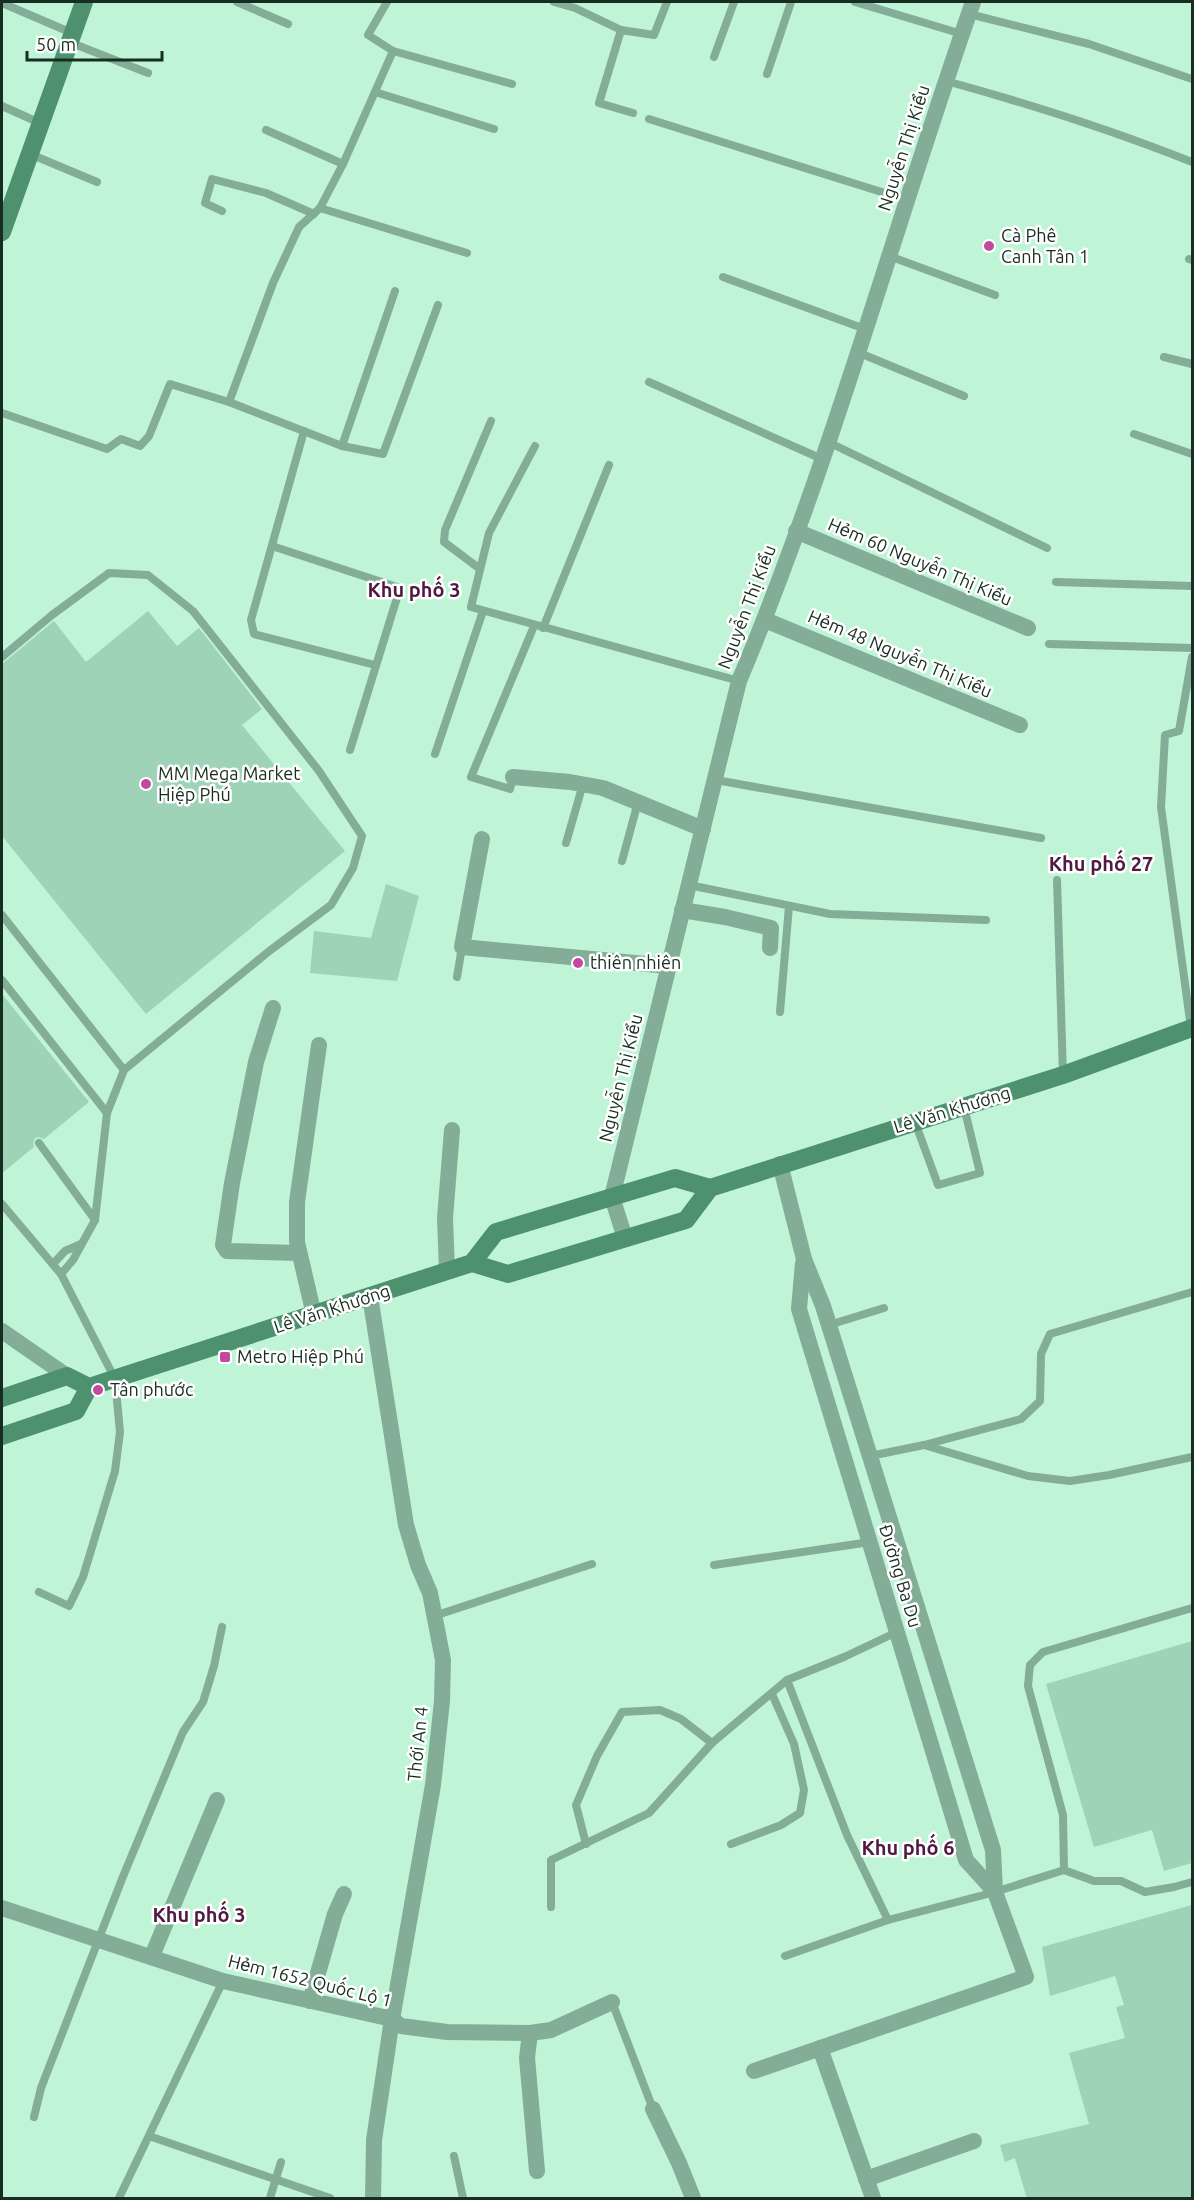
<svg xmlns="http://www.w3.org/2000/svg" width="1194" height="2200" font-family="Ubuntu,sans-serif">
<style>
.building{fill:#9fd3b7}
.lines{fill:none;stroke-linecap:round;stroke-linejoin:round}
.lane{stroke:#83ad96;stroke-width:8}
.street{stroke:#83ad96;stroke-width:16}
.secondary{stroke:#4e916f;stroke-width:18}
.poi-dot{fill:#c14a9f;stroke:#fff;stroke-width:2}
.labels{text-anchor:middle;stroke-width:5;stroke-linejoin:round;paint-order:stroke}
.street-label{font-size:18px;fill:#182d22;stroke:#fff}
.poi-label{font-size:18px;fill:#182d22;stroke:#fff;text-anchor:start}
.neighbourhood-label{font-size:20px;font-weight:bold;fill:#511841;stroke:#fff}
</style>
<rect width="100%" height="100%" fill="#bff4d6"/>
<!-- building -->
<g class="building">
<path d="M148,611L177,646L199,628L262,709L242,725L345,851L146,1014L2,836V664L54,621L86,662Z"/>
<path d="M386,884L419,896L397,981L310,973L314,931L371,938Z"/>
<path d="M2,994L89,1102L44,1139L39,1137L35,1138L33,1143L34,1147L2,1173Z"/>
<path d="M1192,1641V1863L1164,1871L1152,1830L1094,1847L1046,1684Z"/>
<path d="M1192,1905V2199H1027L1015,2158L1005,2162L1000,2145L1089,2124L1069,2053L1125,2038L1116,2007L1124,2005L1115,1976L1050,1996L1042,1947Z"/>
</g>
<g class="lines">
<!-- lane -->
<g class="lane">
<path d="M237,2L288,24"/>
<path d="M387,2L368,35L393,51"/>
<path d="M554,2L575,8L621,30"/>
<path d="M855,2L962,34"/>
<path d="M2,3L72,33"/>
<path d="M969,14L1089,44L1192,79"/>
<path d="M69,42L148,73"/>
<path d="M714,57L734,2"/>
<path d="M767,74L791,2"/>
<path d="M946,81C1030,104 1112,130 1192,162"/>
<path d="M375,92L494,129"/>
<path d="M2,106L40,123"/>
<path d="M633,113L599,103L621,30L654,35L667,2"/>
<path d="M649,119L907,200"/>
<path d="M266,130L343,164"/>
<path d="M30,154L97,182"/>
<path d="M320,208L467,253"/>
<path d="M222,211L205,203L212,179L266,193L314,214"/>
<path d="M889,256L995,295"/>
<path d="M1189,259L1192,260"/>
<path d="M723,277L865,329"/>
<path d="M857,352L964,396"/>
<path d="M1164,357L1192,364"/>
<path d="M649,382L822,459"/>
<path d="M229,402L273,283L299,227L320,208L343,164L393,51L512,84"/>
<path d="M2,413L107,449L121,439L140,446L149,436L170,384L229,402L342,446L383,454L438,305"/>
<path d="M304,431L251,620L254,634L375,665"/>
<path d="M1134,434L1192,454"/>
<path d="M828,442L1047,548"/>
<path d="M342,446L395,291"/>
<path d="M535,446L489,533L471,607L739,681"/>
<path d="M272,546L400,588L350,750"/>
<path d="M480,569L444,542L445,530L491,421"/>
<path d="M1056,582L1192,586"/>
<path d="M543,628L609,465"/>
<path d="M1049,644L1192,648"/>
<path d="M2,657L52,615L109,573L148,575L193,611L319,771L362,836L353,868L331,905L268,952L124,1070L107,1113L95,1220L73,1260L61,1274"/>
<path d="M435,754L483,611"/>
<path d="M513,777L510,789L471,777L534,626"/>
<path d="M716,780L1041,838"/>
<path d="M566,843L583,784"/>
<path d="M622,861L638,802"/>
<path d="M1057,880L1063,1075"/>
<path d="M689,885L830,914L986,920"/>
<path d="M2,915L124,1070"/>
<path d="M457,977L462,947"/>
<path d="M2,980L107,1113"/>
<path d="M780,1012L789,906"/>
<path d="M1191,1028L1161,807L1165,735L1179,731L1192,657"/>
<path d="M915,1122L938,1185L980,1173L964,1107"/>
<path d="M39,1143L95,1220"/>
<path d="M2,1204L61,1274L115,1379L120,1432L115,1471L83,1577L69,1606L39,1592"/>
<path d="M53,1264L65,1251L81,1244"/>
<path d="M829,1325L884,1308"/>
<path d="M924,1445L1028,1476L1070,1481L1109,1475L1192,1457"/>
<path d="M870,1456L924,1445L1021,1419L1040,1401L1041,1354L1050,1334L1192,1292"/>
<path d="M714,1565L870,1542"/>
<path d="M434,1616L592,1564"/>
<path d="M787,1680L847,1835L888,1920L995,1892L1064,1870L1063,1815L1028,1686L1030,1665L1043,1652L1192,1608"/>
<path d="M586,1844L576,1805L597,1756L622,1712L660,1710L681,1719L712,1743"/>
<path d="M731,1844L781,1825L800,1813L804,1790L794,1744L772,1694"/>
<path d="M1064,1870L1094,1881H1121L1145,1892L1174,1887L1192,1882"/>
<path d="M551,1907V1860L649,1813L712,1743L787,1680L844,1657L897,1632"/>
<path d="M785,1956L888,1920"/>
<path d="M612,2002L653,2109"/>
<path d="M34,2117L41,2088L122,1879L183,1732L203,1702L214,1666L222,1627"/>
<path d="M149,2136L330,2198"/>
<path d="M454,2156L463,2198"/>
<path d="M119,2198L223,1981"/>
<path d="M270,2198L281,2162"/>
</g>
<!-- street -->
<g class="street">
<path d="M796,531L1028,628"/>
<path d="M765,620L1020,725"/>
<path d="M513,777L570,782L603,788L703,829"/>
<path d="M482,839L462,947L668,966"/>
<path d="M682,910L725,917L771,928L770,948"/>
<path d="M273,1008L256,1062L232,1183L223,1245L227,1251L299,1253"/>
<path d="M625,1238L612,1197L739,681C832,460 894,227 973,2"/>
<path d="M803,1263L799,1309L966,1860L995,1892"/>
<path d="M447,1271L445,1218L452,1130"/>
<path d="M370,1296L406,1525L418,1565L430,1593L443,1660L442,1701L433,1785L392,2019L374,2140L373,2198"/>
<path d="M314,1315L297,1242V1202L319,1045"/>
<path d="M2,1331L67,1376"/>
<path d="M2,1908L223,1981L392,2019L401,2026L447,2032L530,2033L551,2030L612,2002"/>
<path d="M152,1956L217,1800"/>
<path d="M310,2001L335,1914L344,1894"/>
<path d="M530,2033L527,2058L537,2171"/>
<path d="M820,2048L873,2198"/>
<path d="M754,2071L1026,1977L995,1892L993,1850L823,1306L804,1259L780,1164"/>
<path d="M653,2109L679,2163L693,2198"/>
<path d="M866,2179L974,2141"/>
</g>
<!-- secondary -->
<g class="secondary">
<path d="M2,232L84,2"/>
<path d="M472,1263L508,1274L686,1220L710,1188L1063,1075L1192,1028"/>
<path d="M2,1398L67,1376L89,1387L472,1263L496,1232L675,1178L710,1188"/>
<path d="M2,1436L76,1411L89,1387"/>
</g>
</g>
<!-- markers -->
<g class="poi-dot">
<circle cx="989" cy="246" r="6"/>
<circle cx="146" cy="784" r="6"/>
<circle cx="578" cy="963" r="6"/>
<rect x="219" y="1351" width="12" height="12" rx="3"/>
<circle cx="98" cy="1390" r="6"/>
</g>
<g class="labels">
<!-- street labels -->
<g class="street-label">
<text transform="translate(904 148) rotate(-72)" y="6">Nguyễn Thị Kiểu</text>
<text transform="translate(920 562) rotate(23)" y="6">Hẻm 60 Nguyễn Thị Kiểu</text>
<text transform="translate(747 607) rotate(-69)" y="6">Nguyễn Thị Kiểu</text>
<text transform="translate(900 654) rotate(23)" y="6">Hẻm 48 Nguyễn Thị Kiểu</text>
<text transform="translate(621 1078) rotate(-76)" y="6">Nguyễn Thị Kiểu</text>
<text transform="translate(952 1110) rotate(-17)" y="6">Lê Văn Khương</text>
<text transform="translate(332 1309) rotate(-18)" y="6">Lê Văn Khương</text>
<text transform="translate(900 1576) rotate(73)" y="6">Đường Ba Du</text>
<text transform="translate(418 1744) rotate(-84)" y="6">Thới An 4</text>
<text transform="translate(310 1981) rotate(14)" y="6">Hẻm 1652 Quốc Lộ 1</text>
</g>
<!-- poi labels -->
<g class="poi-label">
<text x="1001" y="242">Cà Phê<tspan x="1001" dy="21">Canh Tân 1</tspan></text>
<text x="158" y="780">MM Mega Market<tspan x="158" dy="21">Hiệp Phú</tspan></text>
<text x="590" y="969">thiên nhiên</text>
<text x="237" y="1363">Metro Hiệp Phú</text>
<text x="110" y="1396">Tân phước</text>
</g>
<!-- neighbourhood labels -->
<g class="neighbourhood-label">
<text x="414" y="597">Khu phố 3</text>
<text x="1101" y="871">Khu phố 27</text>
<text x="908" y="1855">Khu phố 6</text>
<text x="199" y="1922">Khu phố 3</text>
</g>
</g>
<!-- border -->
<rect width="1194" height="2200" fill="none" stroke="#182d22" stroke-width="6"/>
<!-- scale -->
<path d="M27 51v9h135v-9" fill="none" stroke="#182d22" stroke-width="3"/>
<text x="36" y="51" font-size="18" fill="#182d22" stroke="#ffffff" stroke-width="4.5" paint-order="stroke">50 m</text>
</svg>
